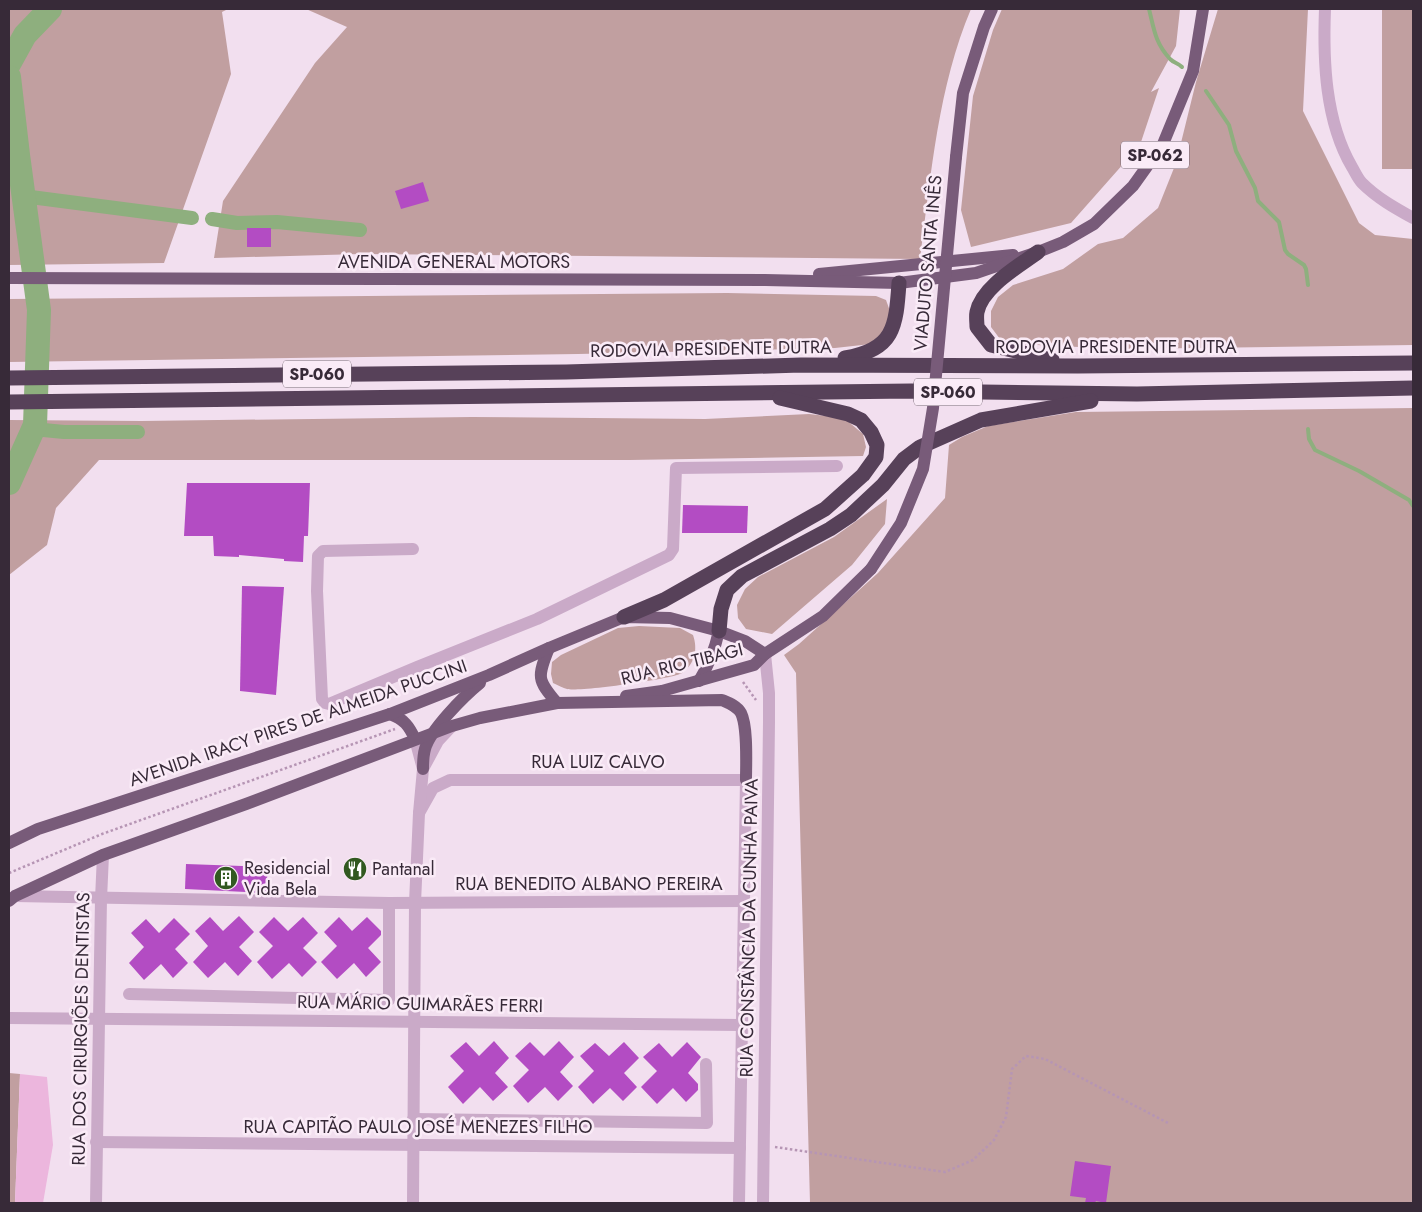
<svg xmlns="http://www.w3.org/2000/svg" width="1422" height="1212" font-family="Jost,sans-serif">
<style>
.green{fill:#c19fa0}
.sand{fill:#ecb6dd}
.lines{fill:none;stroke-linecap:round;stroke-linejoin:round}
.stream{stroke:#8eaf7e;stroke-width:4}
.canal{stroke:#8eaf7e;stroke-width:14}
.river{stroke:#8eaf7e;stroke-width:24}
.building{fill:#b34cc3}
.path{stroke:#b695b4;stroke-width:2.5;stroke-dasharray:2.5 2.5;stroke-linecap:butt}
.minor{stroke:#caaac8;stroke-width:12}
.major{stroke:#785b79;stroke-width:12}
.highway{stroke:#574159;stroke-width:15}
.major-bridge{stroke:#785b79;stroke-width:12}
.labels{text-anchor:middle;stroke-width:5;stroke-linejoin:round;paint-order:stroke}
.shield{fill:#faebf7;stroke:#726471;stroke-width:1}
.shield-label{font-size:16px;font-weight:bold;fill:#372a38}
.street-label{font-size:18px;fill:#372a38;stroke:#faebf7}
.poi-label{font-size:18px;fill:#372a38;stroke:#faebf7;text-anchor:start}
</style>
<rect width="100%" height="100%" fill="#f2dfef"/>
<!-- green -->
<g class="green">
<path d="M9,9H228L222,12L231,74L164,263L9,265Z"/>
<path d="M306,9H971C938,87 931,175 920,259L361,254L214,258L223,201L315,63L347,27Z"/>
<path d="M1002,9H1180L1176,46L1151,92L1159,88L1140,145L1071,223L971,247L961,210L973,96L993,30Z"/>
<path d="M1218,9H1308L1303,111L1359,223L1375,235L1413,239V345L1121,349L1016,344L1000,339L991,327V311L998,297L1013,285L1063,269L1098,244L1123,238L1158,208L1176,163L1196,82Z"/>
<rect x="1382" y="9" width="31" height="160"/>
<path d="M727,293L876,296L886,300L891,314L888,330L871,344L835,348L578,354L9,362V299Z"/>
<path d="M1413,408V1203H810L796,673L784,655L799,644L878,573L945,498L949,445L962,437L988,426L1076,412Z"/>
<path d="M809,414L844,418L863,434L866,447L863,456L630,460H99L56,508L47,545L9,575V483L21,455L9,462V420L142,421L472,417L705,419Z"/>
<path d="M887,499L885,524L852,565L772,634L746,629L738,618L737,605L745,589L758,577L834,537Z"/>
<path d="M639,626L680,628L693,635C698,649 695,664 682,673C673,679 579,692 567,689C563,688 558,685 553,683L551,674L552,662L561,655L618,628Z"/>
<path d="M9,1073L20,1074L15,1203H9Z"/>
</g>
<!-- sand -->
<path class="sand" d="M20,1074L47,1077L53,1145L43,1203H15Z"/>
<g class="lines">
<!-- stream -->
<g class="stream">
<path d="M1149,9C1154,29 1155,43 1170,59C1174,63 1178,63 1182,67"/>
<path d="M1206,91L1229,125L1236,151L1255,188L1258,201L1279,222L1285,250L1288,254L1304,265L1306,269L1308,285"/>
<path d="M1308,429L1309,439L1315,450L1359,471L1409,500L1413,506"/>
</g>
<!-- canal -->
<g class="canal">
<path d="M23,196L192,218"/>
<path d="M212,219L237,223L277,222L360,230"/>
<path d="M33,429L64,432H138"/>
</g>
<!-- river -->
<g class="river">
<path d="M9,64L25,35L50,9"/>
<path d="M9,77L18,155L39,310L35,425L9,483"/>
</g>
</g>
<!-- building -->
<g class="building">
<path d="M423,182L429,201L401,209L395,191Z"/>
<rect x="247" y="228" width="24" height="19"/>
<path d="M187,483H310L308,536H304L303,562L284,561V559L239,555V557L214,556L213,536H184Z"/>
<path d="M683,505L748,506L747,533H682Z"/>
<path d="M242,586L284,587L276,695L240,691Z"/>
<path d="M186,864L268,867L266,893L185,889Z"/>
<path d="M239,916L254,932L239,947L252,961L238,976L225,962L208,978L193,962L208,946L195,931L210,917L223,931Z"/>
<path d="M274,917L288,931L303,917L318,933L303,948L317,962L302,977L289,963L272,979L257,962L273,946L259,932Z"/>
<path d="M339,917L352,931L367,917L381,931V935L368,948L381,962L366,977L354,963L337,979L321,962L337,946L324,932Z"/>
<path d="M174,918L190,934L175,949L188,963L173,978L161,964L144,980L129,963L144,947L131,933L146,919L159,933Z"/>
<path d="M494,1041L509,1058L495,1073L508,1087L493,1101L480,1087L463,1104L448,1087L464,1071L450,1056L466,1042L479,1056Z"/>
<path d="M559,1041L574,1057L560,1072L573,1086L558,1101L545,1087L528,1103L513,1086L529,1070L515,1056L530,1042L544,1056Z"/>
<path d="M624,1042L639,1058L624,1073L637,1087L623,1101L610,1088L593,1104L578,1087L594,1071L580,1056L595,1043L609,1056Z"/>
<path d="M687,1042L701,1057L688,1073L698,1084V1090L686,1102L673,1088L657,1104L641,1087L657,1071L643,1057L659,1043L672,1057Z"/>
<path d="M1075,1161L1111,1166L1106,1203L1096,1201L1095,1203H1085L1086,1198L1070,1196Z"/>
</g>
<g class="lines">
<!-- path -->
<g class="path">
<path d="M743,682L756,700"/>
<path d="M9,873L102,834L395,729"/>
<path d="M775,1147L945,1172L973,1160L994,1140L1006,1117L1012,1069L1026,1056L1045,1059L1168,1123"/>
</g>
<!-- minor -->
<g class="minor">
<path d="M1325,9C1323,60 1325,121 1352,167C1355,172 1358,179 1362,183C1377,198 1395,208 1413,218"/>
<path d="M413,549L323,551L318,556L317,591L322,699L325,703L329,704L417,667L537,619L669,555L673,549L676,468L837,466"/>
<path d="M424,767L438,741L452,726"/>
<path d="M419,813L433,788L450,780H746L739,1203"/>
<path d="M15,896L389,903L744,901"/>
<path d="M129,994L389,1000V903"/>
<path d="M9,1018L741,1025"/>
<path d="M413,1119L707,1123L706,1064"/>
<path d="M96,1142L740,1148"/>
<path d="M96,1203L101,899L103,855"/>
<path d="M413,1203L415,903L419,813L423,769L415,739"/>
<path d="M763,1203L769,722V693L765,654"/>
</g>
<!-- major -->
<g class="major">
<path d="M956,157L963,93L984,27L992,9"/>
<path d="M819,274L1013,255"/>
<path d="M9,278L765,280L899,283L976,273L1038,252L1063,242L1094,224L1133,186L1163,144L1193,71L1203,9"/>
<path d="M549,648C537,677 537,680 557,703"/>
<path d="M699,681C709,665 715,649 719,631"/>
<path d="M626,696L662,691L754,665L765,654L823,616L871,569"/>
<path d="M390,714C404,719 409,726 415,739"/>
<path d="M423,769C423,763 423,756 425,749C430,730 464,696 480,683"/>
<path d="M9,843L38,829L390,714L489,675L549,648L624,617L670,618L719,631L745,641L765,654"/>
<path d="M9,901L15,896L103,855L246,804L452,726L480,718L557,703L722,700C729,703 737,706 741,713C748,727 746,764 746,780"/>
</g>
<!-- highway -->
<g class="highway">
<path d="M1038,252C1019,266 982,287 977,312C976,317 977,322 977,327L991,345L1052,360"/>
<path d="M845,358C894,350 896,327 899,283"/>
<path d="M9,378L566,372L801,365L1078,366L1413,363"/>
<path d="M9,402L911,391L1137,394L1413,388"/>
<path d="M624,617L664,600L825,509L863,475L876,457L877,445L871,432L861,420L848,414L780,398"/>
<path d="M719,631L721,609L727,590L742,576L830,529L851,515L883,485L904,459L920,447L981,420L1091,401"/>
</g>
<!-- major-bridge -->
<path class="major-bridge" d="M871,569L901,523L923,469L933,408L956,157"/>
</g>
<!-- icons -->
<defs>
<g id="restaurant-disc" transform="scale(1.25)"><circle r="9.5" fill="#315920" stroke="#faebf7"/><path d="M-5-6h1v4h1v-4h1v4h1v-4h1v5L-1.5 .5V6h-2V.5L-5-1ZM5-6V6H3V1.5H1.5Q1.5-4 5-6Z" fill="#fff"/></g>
<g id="building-disc" transform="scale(1.25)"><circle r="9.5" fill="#315920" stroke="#faebf7"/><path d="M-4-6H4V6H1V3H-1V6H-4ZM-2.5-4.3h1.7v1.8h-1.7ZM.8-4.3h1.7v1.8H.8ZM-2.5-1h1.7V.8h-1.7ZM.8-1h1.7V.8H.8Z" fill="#fff"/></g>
</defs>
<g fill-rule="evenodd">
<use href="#restaurant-disc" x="355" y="869"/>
<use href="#building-disc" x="226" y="878"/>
</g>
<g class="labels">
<!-- shield labels -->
<g class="shield">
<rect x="1121" y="141.5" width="68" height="27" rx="4"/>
<rect x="283" y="360.5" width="68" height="27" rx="4"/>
<rect x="914" y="378.5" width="68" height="27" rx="4"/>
</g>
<g class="shield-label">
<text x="1155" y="161">SP-062</text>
<text x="317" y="380">SP-060</text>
<text x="948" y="398">SP-060</text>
</g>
<!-- street labels -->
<g class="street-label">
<text x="454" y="268">AVENIDA GENERAL MOTORS</text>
<text transform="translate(928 263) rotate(-85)" y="6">VIADUTO SANTA INÊS</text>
<text x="1116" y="353">RODOVIA PRESIDENTE DUTRA</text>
<text transform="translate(711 349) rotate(-1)" y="6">RODOVIA PRESIDENTE DUTRA</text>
<text transform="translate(682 664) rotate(-14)" y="6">RUA RIO TIBAGI</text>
<text transform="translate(298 723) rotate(-19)" y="6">AVENIDA IRACY PIRES DE ALMEIDA PUCCINI</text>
<text x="598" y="768">RUA LUIZ CALVO</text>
<text x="589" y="890">RUA BENEDITO ALBANO PEREIRA</text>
<text transform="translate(749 928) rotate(-89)" y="6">RUA CONSTÂNCIA DA CUNHA PAIVA</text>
<text transform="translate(420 1004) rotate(1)" y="6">RUA MÁRIO GUIMARÃES FERRI</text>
<text transform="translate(81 1029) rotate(-89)" y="6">RUA DOS CIRURGIÕES DENTISTAS</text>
<text x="418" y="1133">RUA CAPITÃO PAULO JOSÉ MENEZES FILHO</text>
</g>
<!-- poi labels -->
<g class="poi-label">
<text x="244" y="874">Residencial<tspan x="244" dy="21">Vida Bela</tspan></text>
<text x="372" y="875">Pantanal</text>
</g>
</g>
<!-- border -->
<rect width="1422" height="1212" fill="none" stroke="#372a38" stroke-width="20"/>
</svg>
